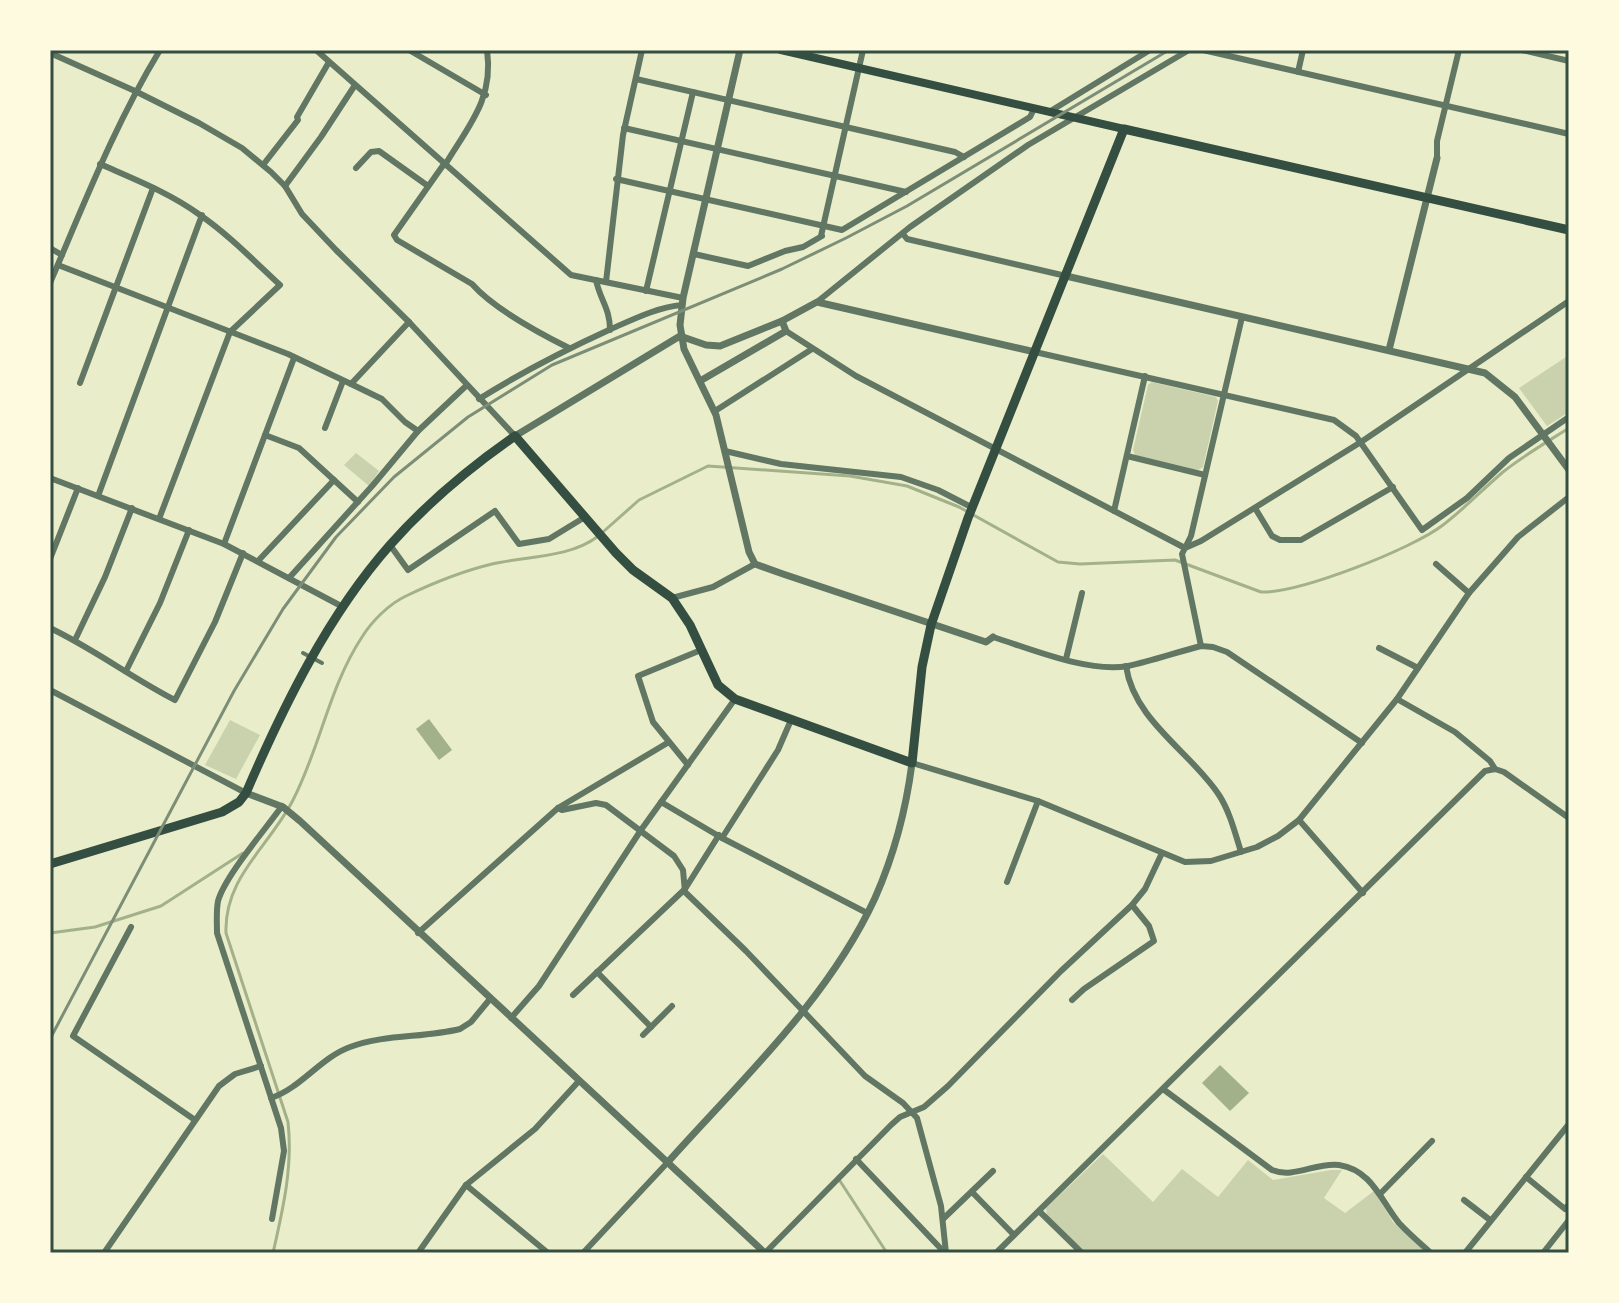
<svg xmlns="http://www.w3.org/2000/svg" width="1619" height="1303" font-family="'Exo 2',sans-serif">
<style>
.green{fill:#cad2ad}
.water{fill:#a3b18a}
.lines{fill:none;stroke-linecap:round;stroke-linejoin:round}
.stream{stroke:#a3b18a;stroke-width:3}
.pedestrian{stroke:#617663;stroke-width:4}
.minor{stroke:#617663;stroke-width:6}
.tertiary{stroke:#617663;stroke-width:7}
.secondary{stroke:#344e41;stroke-width:8}
.primary{stroke:#344e41;stroke-width:9}
.rail{stroke:#7c8e77;stroke-width:3}
.neatline{fill:none;stroke:#344e41;stroke-width:3}
</style>
<rect width="100%" height="100%" fill="#e9edc9"/>
<!-- green -->
<g class="green">
<path d="M1569,355V412L1547,426L1519,388Z"/>
<path d="M1152,382L1216,397L1218,401L1203,467L1198,470L1135,455L1133,450L1148,385Z"/>
<path d="M356,453L379,471L369,486L344,465Z"/>
<path d="M230,720L260,735L236,779L205,765Z"/>
<path d="M1103,1154L1153,1202L1182,1169L1218,1197L1248,1160L1273,1180L1331,1170H1342L1324,1198L1345,1213L1374,1191L1393,1222L1426,1253H1086L1047,1216L1046,1208Z"/>
</g>
<!-- water -->
<g class="water">
<path d="M429,719L452,750L439,760L416,729Z"/>
<path d="M1220,1065L1249,1093L1230,1111L1202,1083Z"/>
</g>
<g class="lines">
<!-- stream -->
<g class="stream">
<path d="M603,532L639,500L708,466L850,476L907,486L959,507L1058,562L1080,564L1175,560L1261,592C1300,593 1412,549 1443,525C1464,509 1483,489 1503,472C1523,456 1547,442 1569,428"/>
<path d="M50,933L95,927L161,906L243,853"/>
<path d="M840,1181L887,1253"/>
<path d="M273,1253C283,1209 293,1167 288,1122L226,933C224,877 269,847 293,800C320,748 329,687 362,637C372,621 389,604 406,596C433,583 463,571 492,564C526,556 569,558 597,537"/>
</g>
<!-- pedestrian -->
<path class="pedestrian" d="M303,653L322,663"/>
<!-- minor -->
<g class="minor">
<path d="M316,50L571,275L683,298"/>
<path d="M409,50L486,95"/>
<path d="M1203,50L1569,134"/>
<path d="M1522,50L1569,61"/>
<path d="M50,53L135,91L199,123L242,148L271,172L285,186L302,214L336,250L409,322L515,436"/>
<path d="M1298,72L1303,50"/>
<path d="M636,79L955,152L964,157"/>
<path d="M1049,112L1150,50"/>
<path d="M624,128L906,192"/>
<path d="M1437,158V141L1459,50"/>
<path d="M100,164C134,179 170,193 200,215C229,235 254,261 280,285L230,332L159,519"/>
<path d="M444,164L394,235L397,240L472,284C494,309 539,333 569,348"/>
<path d="M263,165L298,120L297,117L329,62"/>
<path d="M445,165C469,125 494,99 487,50"/>
<path d="M356,168L371,152L379,151L428,186"/>
<path d="M616,179L842,230L1030,117L1034,109"/>
<path d="M285,186L321,137L355,85"/>
<path d="M903,234L907,239L1066,276"/>
<path d="M821,236L863,50"/>
<path d="M50,248L62,255"/>
<path d="M694,254L748,266L785,251L803,247L822,236"/>
<path d="M58,265L288,354L351,384L409,322"/>
<path d="M596,280C600,300 610,308 610,330"/>
<path d="M606,282L623,135L642,50"/>
<path d="M50,283C84,204 115,124 160,50"/>
<path d="M646,291L693,92"/>
<path d="M817,302L910,227L1028,145L1189,50"/>
<path d="M786,331L856,376L1185,548L1201,541L1361,442L1569,301"/>
<path d="M1035,352L1334,420L1356,436L1422,530L1467,498L1509,458L1569,417"/>
<path d="M80,383L153,188"/>
<path d="M351,384L382,399L405,422L418,431"/>
<path d="M479,399C522,372 565,350 611,329C634,319 658,307 682,305"/>
<path d="M715,411L812,349"/>
<path d="M325,428L343,381"/>
<path d="M265,435L299,448L358,502"/>
<path d="M725,451L781,464L901,477L938,490L973,508"/>
<path d="M1127,456L1205,475"/>
<path d="M50,478L224,544L343,607"/>
<path d="M98,496L202,215"/>
<path d="M1255,508L1272,536L1280,540H1301L1393,487"/>
<path d="M1114,511L1145,376"/>
<path d="M224,544L294,358"/>
<path d="M390,545L408,570L495,511L519,544L549,539L585,517"/>
<path d="M50,559L78,488"/>
<path d="M258,561L334,480"/>
<path d="M1436,564L1469,593"/>
<path d="M289,578L373,485L418,431L467,385"/>
<path d="M672,598L713,587L755,564"/>
<path d="M50,628C94,649 132,678 175,700L215,622L243,553"/>
<path d="M993,637C1031,649 1088,673 1128,666C1152,661 1177,652 1201,646L1213,647L1227,652L1362,743"/>
<path d="M75,640L105,577L132,508"/>
<path d="M1201,646L1182,554L1191,536L1242,317"/>
<path d="M1379,648L1418,668"/>
<path d="M1066,659L1082,593"/>
<path d="M1126,666C1134,721 1191,752 1219,795C1230,812 1235,833 1241,852"/>
<path d="M126,671L160,603L189,530"/>
<path d="M50,690L246,793"/>
<path d="M1397,699L1455,732L1490,761L1495,769"/>
<path d="M912,763L1038,801L1185,862L1211,861L1257,847L1278,836L1299,820L1397,699L1469,593L1518,537L1569,497"/>
<path d="M688,765L653,722L638,676L701,650"/>
<path d="M661,802L722,838L867,913"/>
<path d="M558,808L562,810L596,803L606,805L674,856L683,870L685,892L746,951L865,1076L903,1103L917,1118L941,1206L946,1253"/>
<path d="M1299,820L1363,893"/>
<path d="M722,838L778,750L791,720"/>
<path d="M1007,882L1038,801"/>
<path d="M131,927L73,1036L195,1120"/>
<path d="M418,933L558,808L669,742"/>
<path d="M597,972L651,1027"/>
<path d="M573,995L685,889L719,835"/>
<path d="M1072,1000L1084,989L1154,941L1149,926L1132,905"/>
<path d="M511,1018L539,986L641,830L735,699"/>
<path d="M643,1035L672,1006"/>
<path d="M1163,1089L1272,1170C1294,1179 1316,1162 1339,1165C1372,1170 1381,1201 1399,1223C1409,1234 1420,1243 1431,1253"/>
<path d="M271,1098C301,1088 320,1058 350,1047C384,1034 424,1038 460,1029L471,1022L490,999"/>
<path d="M856,1159L945,1253"/>
<path d="M1526,1177L1565,1209L1569,1204"/>
<path d="M466,1185L548,1253"/>
<path d="M972,1192L1014,1235"/>
<path d="M1381,1193L1432,1141"/>
<path d="M1464,1200L1490,1220"/>
<path d="M1039,1211L1082,1253"/>
<path d="M272,1219L284,1151L281,1128L217,933C217,923 216,912 218,901C225,876 265,830 282,806"/>
<path d="M943,1219L993,1171"/>
<path d="M104,1253L219,1086L235,1074L261,1066"/>
<path d="M418,1253L466,1185L535,1129L579,1081"/>
<path d="M583,1253L668,1162"/>
<path d="M765,1253L891,1125L900,1117L924,1107L948,1086L1061,971L1132,905L1145,889L1162,853"/>
<path d="M996,1253L1485,771L1495,769L1504,772L1569,818"/>
<path d="M1465,1253L1569,1124"/>
<path d="M1543,1253L1569,1220"/>
</g>
<!-- tertiary -->
<g class="tertiary">
<path d="M740,50L683,298L680,325L684,349L716,415L749,552L755,564L783,574L986,642L993,637"/>
<path d="M1066,276L1485,373L1515,397L1569,470"/>
<path d="M782,321L817,302L1035,352"/>
<path d="M1389,350L1437,158"/>
<path d="M515,436L680,336L706,345L720,346L782,321L786,331L700,381"/>
<path d="M246,793L283,807L300,821L765,1253"/>
<path d="M668,1162C741,1080 828,1000 875,898C894,855 906,810 912,763"/>
</g>
<!-- secondary -->
<path class="secondary" d="M781,50L1124,129"/>
<!-- primary -->
<path class="primary" d="M50,864L222,812L239,802L246,793C283,707 328,615 390,545C427,503 469,468 515,436L616,553L633,570L672,598L690,625L718,685L735,699L912,763L922,667L931,625L968,518L1124,129L1569,230"/>
<!-- rail -->
<path class="rail" d="M50,1039L234,691L283,609L336,537L394,477L468,417L552,365L782,269L846,238L907,206L1169,50"/>
</g>
<!-- border -->
<rect width="1619" height="1303" fill="none" stroke="#fefae0" stroke-width="104"/>
<rect x="52" y="52" width="1515" height="1199" class="neatline"/>
</svg>
